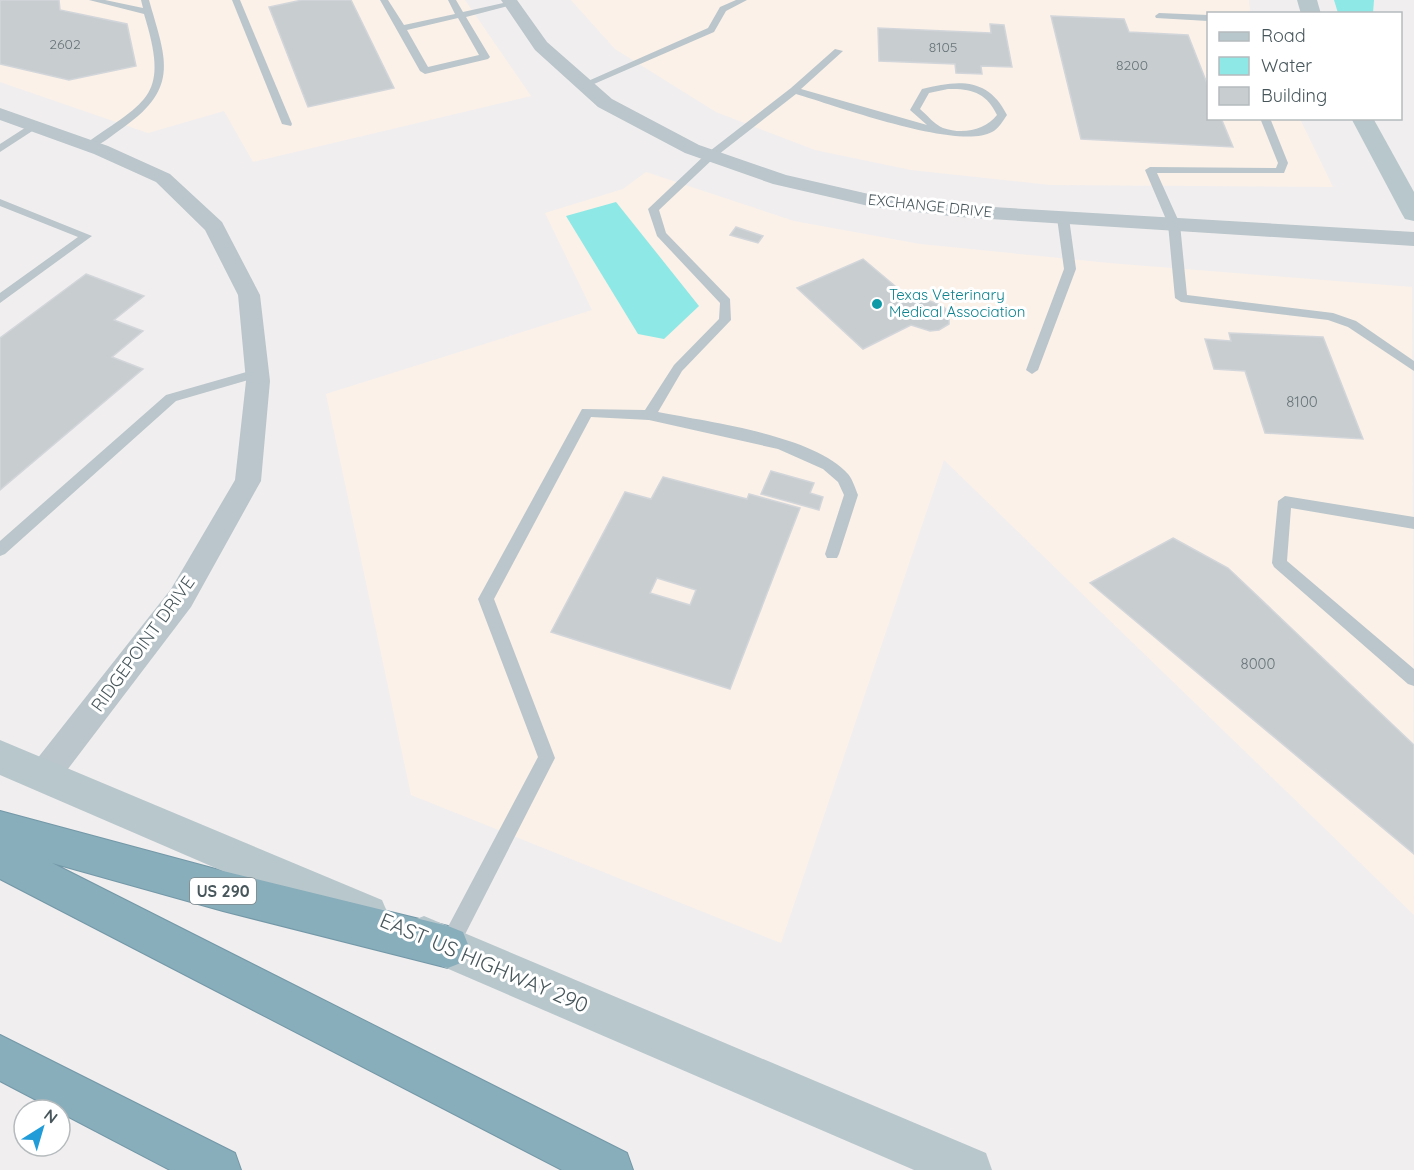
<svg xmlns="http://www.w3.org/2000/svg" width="1414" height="1170" font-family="Quicksand,sans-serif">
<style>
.commercial{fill:#fbf1e8}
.water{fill:#8de8e6}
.building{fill:#c8cdd0;stroke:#d2d6da;stroke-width:1.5;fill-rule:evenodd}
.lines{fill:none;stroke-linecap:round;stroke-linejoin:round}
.highway-casing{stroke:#7398a7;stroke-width:2}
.lane{fill:#bac6cb;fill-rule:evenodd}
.street{fill:#bac6cb;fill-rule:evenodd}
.secondary{fill:#b8c7cc;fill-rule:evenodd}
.highway{fill:#88adbb;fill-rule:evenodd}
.culture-dot{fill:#0f9aa8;stroke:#fff;stroke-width:2}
.labels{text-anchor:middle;stroke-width:6;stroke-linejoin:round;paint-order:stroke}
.far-number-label{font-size:14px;fill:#677478}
.far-street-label{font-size:15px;fill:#47565b;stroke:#fff}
.far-culture-label{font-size:15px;fill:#0d838f;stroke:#fff;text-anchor:start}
.number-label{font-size:15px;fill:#677478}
.shield{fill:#fff;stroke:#7e898c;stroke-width:1.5}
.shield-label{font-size:16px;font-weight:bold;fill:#47565b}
.street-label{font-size:18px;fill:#47565b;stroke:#fff}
.near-street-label{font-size:21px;fill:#47565b;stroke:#fff}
</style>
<rect width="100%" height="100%" fill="#f1eeef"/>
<!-- commercial -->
<g class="commercial">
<path d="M0,0H465L531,96L253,162L224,111L148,133L0,82Z"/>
<path d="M571,0H1249L1250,13L1208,14V118L1300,119L1333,187L1051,185L911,170L815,150L716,112L615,49Z"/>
<path d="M646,172L794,221L920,244L1109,263L1412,287L1414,915L944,460L781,943L411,795L326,394L592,310L545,213L623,189Z"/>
</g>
<!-- water -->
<g class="water">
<path d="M1334,0H1374L1373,13H1338Z"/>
<path d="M616,202L699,306L664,339L638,334L566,216Z"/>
</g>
<!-- building -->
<g class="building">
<path d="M0,0H59L60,10L127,24L136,66L69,80L0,64Z"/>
<path d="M302,0H351L394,88L308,107L269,7Z"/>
<path d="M1051,16L1124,19L1129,32L1188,35L1208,86V118H1221L1233,147L1081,139Z"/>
<path d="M990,24L1004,25L1012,67L981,66L982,74L956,73L955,64L879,61L878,28L991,33Z"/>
<path d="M736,227L763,236L758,243L730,235Z"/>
<path d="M863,259L914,302L930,301L943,306L949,313V324L939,330L930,331L911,325L863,349L797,288Z"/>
<path d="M86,274L144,296L114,320L143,331L112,357L143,369L0,490V338Z"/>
<path d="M1229,333L1323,337L1363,439L1265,433L1245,371L1214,369L1205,339L1231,341Z"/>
<path d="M771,471L814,483L810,493L823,497L819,510L761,494Z"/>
<path d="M663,477L747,499L749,494L800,508L730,689L551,632L625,492L651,499ZM657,578L696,590L690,605L650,593Z"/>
<path d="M1173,538L1228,568L1414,745V854L1090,583Z"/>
</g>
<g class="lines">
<!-- highway casing -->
<g class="highway-casing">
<g id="highway">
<path d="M0,811L223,871L448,926L463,932L469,947L463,962L448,968L223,911L52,863L627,1153L633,1170H562L0,879Z"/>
<path d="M0,1035L235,1153L241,1170H170L0,1081Z"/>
</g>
</g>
<!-- lane -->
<g class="lane">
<path d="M89,0H105L143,8L141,0H149C165,57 181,87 124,127C114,134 101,145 89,149L85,148V144C150,99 169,96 144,14Z"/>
<path d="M232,0H240L292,124L291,126L282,124Z"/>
<path d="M380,0H388L404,25L455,14L448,0H456L463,12L512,1L516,4L466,17L490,57L488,59L425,74L420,71ZM458,18L479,55L428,67L407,30Z"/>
<path d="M736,0H747L726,11L714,32L587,87L579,85L708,28L720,7Z"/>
<path d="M1159,13L1208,15V21L1156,18L1155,16Z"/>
<path d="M835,49L843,51L801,89L927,125L910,110L922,89C958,80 988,77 1007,115C1003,121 998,129 992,132C958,151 834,105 796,94L714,158L659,210L666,233L730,299L731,320L682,371L658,412C708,422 814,435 848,474C853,480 855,488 858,495L839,554L837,558H827L825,554L844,495L838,482L823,469L778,449L649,420L591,417L494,599L555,758L455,954L448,956L441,954L439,947L441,940L538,757L478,599L582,409L645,410L674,365L719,319L720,303L657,236L648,209L706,154L791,88ZM948,89C971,88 987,93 997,115C985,130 963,135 943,128C935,125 927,115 920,109L929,93Z"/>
<path d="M1260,118H1270L1288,163L1284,173H1157L1180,224L1187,295L1333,313L1356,321L1414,361V371L1348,327L1328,320L1181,302L1175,298L1168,224L1145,170L1150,167L1276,168L1278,163Z"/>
<path d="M31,124L40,126L0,152V144Z"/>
<path d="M0,199L92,236L0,303V293L78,237L0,206Z"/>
<path d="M1063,215L1069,218L1076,269L1038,370L1032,374L1026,370L1064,269L1057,218Z"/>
<path d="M257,369L262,370V376L176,401L5,554L0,556V541L166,395Z"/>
<path d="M1285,496L1414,517V529L1291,508L1287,561L1414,669V686L1408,684L1274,567L1272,563L1278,501Z"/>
</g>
<!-- street -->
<g class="street">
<path d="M501,0H517L547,42L612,99L699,145L786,175L873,195L959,205L1414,232V246L959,217L873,207L773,184L685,153L598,107L535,50Z"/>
<path d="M0,108L108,146L170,174L222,222L260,295L270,381L261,481L257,488L191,607L55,786L44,790L33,786L28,775L33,764L171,589L235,480L246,381L238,295L205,230L156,182L94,154L0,120Z"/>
</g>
<!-- secondary -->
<g class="secondary">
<path d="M1297,0H1317L1321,14H1301Z"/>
<path d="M1351,118H1373L1414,192V221L1405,219L1402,214Z"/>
<path d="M0,740L382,900L388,914L382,928L368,934L0,775Z"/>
<path d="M424,916L986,1153L992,1170H914L409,952L403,937L409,922Z"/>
</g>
<!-- highway -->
<use href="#highway" class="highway"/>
</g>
<!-- markers -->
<circle class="culture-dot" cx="877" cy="304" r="6"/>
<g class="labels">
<!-- far-number labels -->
<g class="far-number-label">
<text x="65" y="49">2602</text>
<text x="943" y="52">8105</text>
<text x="1132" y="70">8200</text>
</g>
<!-- far-street labels -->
<g class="far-street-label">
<text transform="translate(930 206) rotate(6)" y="5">EXCHANGE DRIVE</text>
</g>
<!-- far-culture labels -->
<g class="far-culture-label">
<text x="889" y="300">Texas Veterinary<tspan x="889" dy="17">Medical Association</tspan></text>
</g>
<!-- number labels -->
<g class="number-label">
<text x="1302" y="407">8100</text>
<text x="1258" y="669">8000</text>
</g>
<!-- shield labels -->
<rect class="shield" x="190" y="878" width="66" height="26" rx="4.5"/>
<g class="shield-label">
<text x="223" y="897">US 290</text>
</g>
<!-- street labels -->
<g class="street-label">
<text transform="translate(143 644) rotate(-54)" y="6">RIDGEPOINT DRIVE</text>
</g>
<!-- near-street labels -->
<g class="near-street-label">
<text transform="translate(484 963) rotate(23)" y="7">EAST US HIGHWAY 290</text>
</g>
</g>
<!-- legend -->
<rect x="1207" y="12" width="195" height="108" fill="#ffffff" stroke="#b5bbbd" stroke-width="1.5"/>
<rect x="1219" y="32" width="30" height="9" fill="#b8c7cc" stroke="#b5bbbd" stroke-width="1.5"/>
<text x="1261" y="42" font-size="18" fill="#47565b">Road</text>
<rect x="1219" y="57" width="30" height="18" fill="#8de8e6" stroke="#b5bbbd" stroke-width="1.5"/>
<text x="1261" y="72" font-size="18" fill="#47565b">Water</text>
<rect x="1219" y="87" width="30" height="18" fill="#c8cdd0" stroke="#b5bbbd" stroke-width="1.5"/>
<text x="1261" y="102" font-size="18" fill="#47565b">Building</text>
<!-- north arrow -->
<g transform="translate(42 1128) rotate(37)"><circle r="28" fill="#ffffff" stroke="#b5bbbd" stroke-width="1.5"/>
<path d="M0-4.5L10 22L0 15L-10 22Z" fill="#209cd9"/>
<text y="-9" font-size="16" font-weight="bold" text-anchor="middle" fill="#47565b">N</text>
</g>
</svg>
